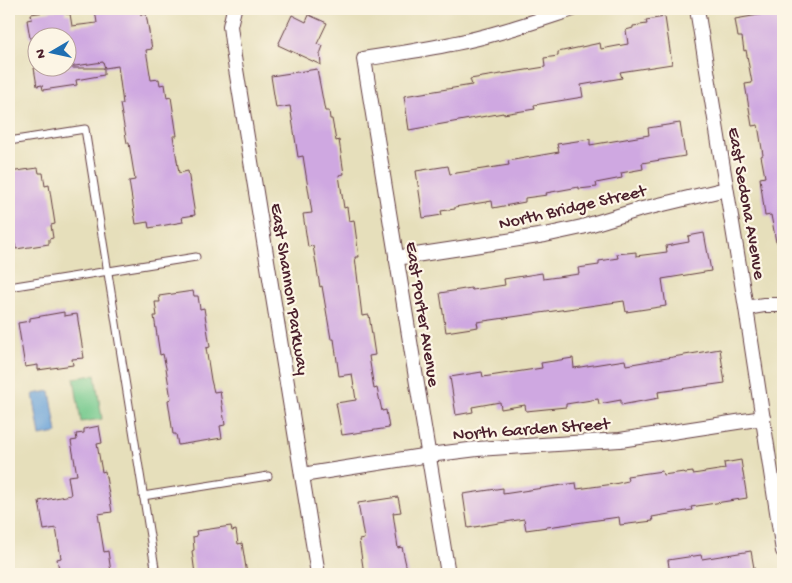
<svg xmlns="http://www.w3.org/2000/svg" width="792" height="583" font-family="'Gochi Hand',sans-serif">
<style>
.green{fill:#75c98d;stroke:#60745c}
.water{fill:#69a2d8;stroke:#5a6082}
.building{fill:#cfa8e1}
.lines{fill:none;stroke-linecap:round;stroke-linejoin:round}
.lane-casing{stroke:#613c41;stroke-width:9}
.street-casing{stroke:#613c41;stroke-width:16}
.lane{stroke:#fff;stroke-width:7}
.street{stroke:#fff;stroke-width:14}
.labels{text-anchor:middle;stroke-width:4.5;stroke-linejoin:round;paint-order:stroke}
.street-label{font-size:18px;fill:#4a1f2b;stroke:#fcf5e5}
</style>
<rect width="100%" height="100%" fill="#fcf5e5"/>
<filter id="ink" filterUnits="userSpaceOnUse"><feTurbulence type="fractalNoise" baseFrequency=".02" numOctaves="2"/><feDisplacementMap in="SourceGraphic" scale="10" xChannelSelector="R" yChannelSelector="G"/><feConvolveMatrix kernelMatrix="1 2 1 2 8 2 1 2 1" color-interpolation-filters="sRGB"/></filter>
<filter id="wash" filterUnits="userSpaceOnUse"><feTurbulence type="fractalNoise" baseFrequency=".0096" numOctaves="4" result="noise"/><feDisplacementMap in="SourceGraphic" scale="20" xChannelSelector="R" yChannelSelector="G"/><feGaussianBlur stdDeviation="1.12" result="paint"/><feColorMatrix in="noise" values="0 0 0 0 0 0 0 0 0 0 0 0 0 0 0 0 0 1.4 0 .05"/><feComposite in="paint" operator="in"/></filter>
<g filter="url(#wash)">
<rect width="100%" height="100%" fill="#e6dfbb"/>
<!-- green -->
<path class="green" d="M95,375L102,419L81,422L74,378Z"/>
<!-- water -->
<path class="water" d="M50,391L57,433L40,436L33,394Z"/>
<g id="blocks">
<!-- building -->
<g class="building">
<path d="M65,9L66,14H70L72,26L97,23L95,10L140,9L141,15L146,14L152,49L146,50L151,80L159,79L160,85L165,84L167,98L171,97L177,136H173L179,173L188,171L195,215L182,217L183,222L149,228L148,222L136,224L129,181L135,180L129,143H127L120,104H123L118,66L105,68L103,62L68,67V38H30L27,20L32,19L31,14Z"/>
<path d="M782,11L783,44L780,45L783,63V241L776,242L771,215L765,216L760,178L765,177L761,156L763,155L758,125L752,126L745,84L752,83L746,50L744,51L742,37H738L735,19Z"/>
<path d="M292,15L306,22L309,15L327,23L317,44L323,46L320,54L321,65L278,45Z"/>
<path d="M665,17L672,64L620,72L622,78L581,85L583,97L534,105L535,109L503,114V113L409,130L404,96L472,85L470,79L545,67L544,58L558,56V52L600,43L601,49L628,44L626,30L633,28V26L647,24L646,20Z"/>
<path d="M34,68H104V75L76,80L77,85L43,90L42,85L37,86Z"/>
<path d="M317,69L325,111H329L330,119H332L336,141L339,140L344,174L339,175L344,208L347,207L349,221L354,220L359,257H355L362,316L369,315L375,355L369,356L374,389L377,388L382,411L386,410L389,428L342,435L336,403L356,400L352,374L339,376L334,339H331L322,286L320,287L313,246L308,247L303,214L312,213L303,156L298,157L290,106L276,108L271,76Z"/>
<path d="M680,123L685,156L642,163L643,169L621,173L622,178L596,183L597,187L579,189V187L546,193L547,195L525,198V202L493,208L492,201L455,207V209L441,211L442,215L423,218L416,171L448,166L450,174L509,165L508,161L559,152L557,144L590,139V145L649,135L648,128Z"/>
<path d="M38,168L39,173H43L45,186L49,185L55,224L51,225L53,238L49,239V244L16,249L15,244L9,245V172Z"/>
<path d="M704,233L711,271L662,279L666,306L626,312L624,301L477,322L478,327L446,332L440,293L471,288L472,290L505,285L504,279L542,273L543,279L579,274L578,268L599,265V261L618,258L617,254L636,252V256L667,252L666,246L689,242L688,236Z"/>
<path d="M193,291L194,296H198L200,309L204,308L210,347L206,348L211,380L214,392L220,391L225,425L220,426L222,438L178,445L176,434H173L168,400L171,399L166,368L163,354L160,355L154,316H157L155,302H160L159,296Z"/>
<path d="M64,312V316L77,314L84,358L72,359L73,365L38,370V365L25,367L18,323L30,321V318Z"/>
<path d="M720,349L725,383L658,392L659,398L621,405V400L599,404L598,399L566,404V407L526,411L525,405L501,409L500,402L472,407L473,412L456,415L450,377L482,372L483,377L542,368L541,363L573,358L574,368L625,360L626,365Z"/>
<path d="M99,426L102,443L97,444L102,472L105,471L112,512L98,514L104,552L108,551L111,572L103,574H60L57,559L61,558L56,528L44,530L39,501L71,495L68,476L77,475L71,441L77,440L76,434L84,433V429Z"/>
<path d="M741,460L747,498L691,507L692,510L652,517L653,521L620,525L619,517L526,530L524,519L468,528L463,494L503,488V494L576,483L577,489L614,484L628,481L627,476L662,471L663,475L684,472L685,473L693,472V474L725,469L724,463Z"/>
<path d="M398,497L401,512L393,513L398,548L402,547L408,574H364L359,540L364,539L358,503Z"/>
<path d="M231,526L232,531L236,530L238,544L242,543L247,574H195L192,551L194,550L193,537L197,536L196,531Z"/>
<path d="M751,551L755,574H670L668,560L701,555L702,559Z"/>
</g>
</g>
</g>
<g filter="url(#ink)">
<use href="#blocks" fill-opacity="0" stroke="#613c41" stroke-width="1"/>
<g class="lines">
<!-- lane casing -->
<g class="lane-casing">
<g id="lane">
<path d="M9,141L85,129L156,574"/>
<path d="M9,287L196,257"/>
<path d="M143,496L268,476"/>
</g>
</g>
<!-- street casing -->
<g class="street-casing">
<g id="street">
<path d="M234,9L230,26L234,57L318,574"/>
<path d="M697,9L746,308L783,551"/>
<path d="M396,258L545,235L582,227L638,210L726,189"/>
<path d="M746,308L764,305H783"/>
<path d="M302,475L429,455L477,449L620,440L763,418"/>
<path d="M448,574L364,59C393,54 423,50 451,44C493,36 533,22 573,9"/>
</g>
</g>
<!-- lane -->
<use href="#lane" class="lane"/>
<!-- street -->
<use href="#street" class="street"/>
</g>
</g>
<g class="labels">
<!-- street labels -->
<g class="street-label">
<text transform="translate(748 203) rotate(80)" y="6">East Sedona Avenue</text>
<text transform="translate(572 206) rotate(-13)" y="6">North Bridge Street</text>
<text transform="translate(291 289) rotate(81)" y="6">East Shannon Parkway</text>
<text transform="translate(424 314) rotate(81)" y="6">East Porter Avenue</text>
<text transform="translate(531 428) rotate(-4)" y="6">North Garden Street</text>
</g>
</g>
<!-- margin -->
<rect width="792" height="583" fill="none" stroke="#fcf5e5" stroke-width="30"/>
<!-- north arrow -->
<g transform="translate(52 52) rotate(261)"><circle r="24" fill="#fcf5e5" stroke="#b59f9b"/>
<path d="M0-4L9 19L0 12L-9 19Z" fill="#1f6fb2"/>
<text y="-8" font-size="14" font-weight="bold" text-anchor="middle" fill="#4a1f2b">N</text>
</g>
</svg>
